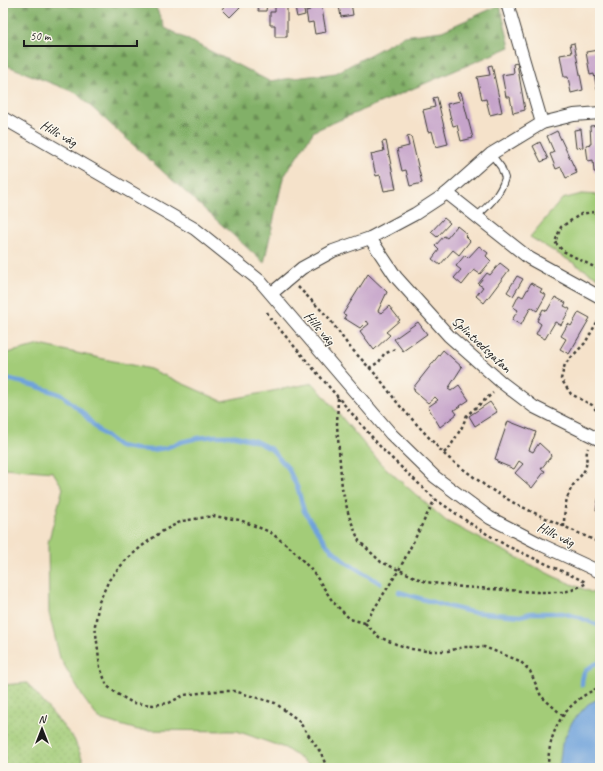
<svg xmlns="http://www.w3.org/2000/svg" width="603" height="771" font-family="Caveat,sans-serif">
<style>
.grass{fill:url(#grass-dots);stroke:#60744a}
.forest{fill:url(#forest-firs);stroke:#4f6642}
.park{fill:#a3cc78;stroke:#60744a}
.water{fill:#6fa3db;stroke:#46607c}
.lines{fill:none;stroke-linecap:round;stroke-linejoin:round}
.stream{stroke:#6fa3db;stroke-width:4.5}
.building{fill:#c6a4ca}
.service-casing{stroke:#3d3a36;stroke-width:8}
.minor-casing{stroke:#3d3a36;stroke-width:14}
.path{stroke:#3d3a36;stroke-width:2.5;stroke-dasharray:3 3;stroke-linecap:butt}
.service{stroke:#fff;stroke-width:6}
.minor{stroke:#fff;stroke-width:12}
.labels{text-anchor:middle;stroke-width:3;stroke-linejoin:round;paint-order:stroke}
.street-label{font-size:14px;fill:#1c1c1c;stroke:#fbf7ec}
</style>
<defs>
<pattern id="grass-dots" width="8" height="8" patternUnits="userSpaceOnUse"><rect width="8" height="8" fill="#a3cc78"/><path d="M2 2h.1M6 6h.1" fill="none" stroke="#8caf67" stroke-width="1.8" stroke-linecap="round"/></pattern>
<pattern id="forest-firs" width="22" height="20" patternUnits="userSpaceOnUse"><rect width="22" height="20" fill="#82b068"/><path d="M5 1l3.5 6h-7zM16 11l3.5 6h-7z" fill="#6a8e55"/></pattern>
</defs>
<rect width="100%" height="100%" fill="#fbf7ec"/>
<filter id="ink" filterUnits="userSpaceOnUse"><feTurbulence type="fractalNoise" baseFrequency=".025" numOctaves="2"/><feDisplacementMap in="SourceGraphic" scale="8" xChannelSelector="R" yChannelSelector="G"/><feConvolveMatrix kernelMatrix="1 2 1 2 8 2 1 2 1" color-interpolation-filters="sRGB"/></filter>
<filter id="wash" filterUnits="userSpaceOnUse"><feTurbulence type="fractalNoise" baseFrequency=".012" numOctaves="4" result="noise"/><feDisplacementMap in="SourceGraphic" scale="16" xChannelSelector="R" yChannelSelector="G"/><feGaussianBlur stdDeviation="0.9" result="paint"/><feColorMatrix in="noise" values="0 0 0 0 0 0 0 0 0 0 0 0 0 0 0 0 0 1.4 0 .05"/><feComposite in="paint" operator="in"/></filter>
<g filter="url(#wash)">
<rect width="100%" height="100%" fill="#f5e2ca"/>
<!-- grass -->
<path class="grass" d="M27,683L74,739L86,768H3V685Z"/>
<!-- forest -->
<path class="forest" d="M3,3H154L165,28L269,81L336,73L404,36L442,31L500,5L510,47L314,131L283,178L264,263L76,93L3,64Z"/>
<!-- park -->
<g class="park">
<path d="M582,194L600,195V279L530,237L562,199Z"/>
<path d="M40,345L150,369L222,401L313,383L380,463L446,521L555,577L600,596V768H312L311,766L285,748L237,731L138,730L99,719L84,699L60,658L49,613L48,543L63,488L53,472L3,468V354Z"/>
</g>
<!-- water -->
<path class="water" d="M600,698V768H559L562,744L572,722L588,704Z"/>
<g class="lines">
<!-- stream -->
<g class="stream">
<path d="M3,380L8,379L36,386L62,395L81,411L99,431L119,446L135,449L152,450L166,448L181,442L198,438L216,436H236L255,441L271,449L288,468L298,489L304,511L328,546L346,562L380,583"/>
<path d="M399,592L442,605L471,612L521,616L531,613H562L578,617L600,626"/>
<path d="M582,685C582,671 587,667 600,662"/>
</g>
</g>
<g id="blocks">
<!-- building -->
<g class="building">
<path d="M227,3H244L230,17L222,9Z"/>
<path d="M259,3H267L266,11H258Z"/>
<path d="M275,3H287V37H275V25H270V12H275Z"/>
<path d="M294,3H302L305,15L297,17Z"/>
<path d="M309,3H321L326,32L315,34L313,22L308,23L306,11L310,10Z"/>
<path d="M333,3H351L353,15L341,17L339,6L334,7Z"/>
<path d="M597,41H600V89L597,90L594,74L590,75L586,52L598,50Z"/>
<path d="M574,43L583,90L571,93L568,77H564L560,55L572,53L570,44Z"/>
<path d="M517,63L525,110L513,113L510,97H506L502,75L514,73L513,64Z"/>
<path d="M492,65L502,112L490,115L486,99L482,100L477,77L490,75L488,66Z"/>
<path d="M461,92L473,138L461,141L457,125L453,126L447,104L460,101L457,93Z"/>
<path d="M437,97L448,144L436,147L432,131L428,132L423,110L435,107L433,98Z"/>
<path d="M600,125V172H594L593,160L588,161L586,145L591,144L590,126Z"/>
<path d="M581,129L583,147L576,148L574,130Z"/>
<path d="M557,131L577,173L566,178L561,167L556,169L550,154L554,152L547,136Z"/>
<path d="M411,136L422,183L410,186L406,170L402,171L397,149L409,146L407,137Z"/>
<path d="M386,141L396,189L384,191L380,175L376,176L371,154L384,151L382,142Z"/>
<path d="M540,142L548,159L541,162L533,146Z"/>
<path d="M444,218L450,223L437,237L431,232Z"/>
<path d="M457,226L467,234L465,236L470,241L459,255L453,250L440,265L432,259L439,250L435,246L444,236L447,238Z"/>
<path d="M479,246L488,253L486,256L491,261L480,274L474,270L462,285L454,278L461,270L456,266L465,255L468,258Z"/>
<path d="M500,263L509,270L484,303L476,296L483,287L478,284L487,273L490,275Z"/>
<path d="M368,274L387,292L378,311L381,313L389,306L400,320L386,332L390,335L374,350L360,331L369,324L367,321L360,328L344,318L346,315L343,314Z"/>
<path d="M517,276L523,279L513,296L507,292Z"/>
<path d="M531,283L542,289L540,292L546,295L537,311L531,307L521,325L512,320L518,310L513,307L519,295L523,297Z"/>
<path d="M555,297L566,303L564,306L570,309L561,325L555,322L545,339L536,334L541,324L537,321L543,309L547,311Z"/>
<path d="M579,312L590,318L569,354L560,349L566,339L561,336L568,324L571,326Z"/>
<path d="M418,322L427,334L403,351L394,339Z"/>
<path d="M443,350L462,367L448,389L451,391L459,385L469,400L454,410L457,414L440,427L428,407L438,400L435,397L428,403L414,391L415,389L413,388Z"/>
<path d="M490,402L497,412L475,426L469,416Z"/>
<path d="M508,421L536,432L529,450L533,452L539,443L552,455L541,469L545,471L532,488L515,473L523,464L519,461L514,469L497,462L498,460L495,459Z"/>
<path d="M599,495H600V514L598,513L599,511L596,510Z"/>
</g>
</g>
</g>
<g filter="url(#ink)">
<use href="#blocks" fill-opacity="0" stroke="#3d3a36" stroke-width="1"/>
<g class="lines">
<!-- service casing -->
<g class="service-casing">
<path id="service" d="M476,217C489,205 500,195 505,178L501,167L491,154"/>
</g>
<!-- minor casing -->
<g class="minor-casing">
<g id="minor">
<path d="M507,3L542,123"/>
<path d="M3,118L195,229L260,281L391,434L435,477L490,518L544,546L600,572"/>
<path d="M447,193L529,258L600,297"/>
<path d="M370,238L396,277L449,336L501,382L534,407L600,440"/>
<path d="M272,293L302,268L333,251L370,238L415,214L447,193L491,154L542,123L574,115L600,113"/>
</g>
</g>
<!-- path -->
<g class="path">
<path d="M600,211L581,214L561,227L555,242L563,251L600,270"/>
<path d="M298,287L328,317L348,345L379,378L399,405L446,456L487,487L514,503L541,516L600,543"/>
<path d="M267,312L270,318L384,451L435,499L477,528L507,546L586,582"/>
<path d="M600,317L585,343L565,364L561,379L571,394L592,405L600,415"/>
<path d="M369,368L379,362L384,354L397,348"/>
<path d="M338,398L337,425L342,488L349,516L359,541L381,562L426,582L462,587L536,592H563L572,590L587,583"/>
<path d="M444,453L450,447L462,427L467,415L493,393"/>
<path d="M564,527C564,513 565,499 572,487C576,480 582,476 585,469C588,462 585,456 588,448"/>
<path d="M365,623L379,637L396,644L412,649L426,651H448L464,647H484L520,661L530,671L541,696L562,715"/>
<path d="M327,768L321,753L298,720L275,703L234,691H215L184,695L169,703L153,705L133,703L119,695L107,686L100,667L95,625L99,602L109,580L125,561L142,546L161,532L182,521L213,516L240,520L270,532L293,550L314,573L333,602L350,619L365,623L399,570L435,499"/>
<path d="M548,768C548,730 565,702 600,687"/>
</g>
<!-- service -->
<use href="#service" class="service"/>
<!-- minor -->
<use href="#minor" class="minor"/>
</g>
</g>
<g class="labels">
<!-- street labels -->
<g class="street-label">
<text transform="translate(59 133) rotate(30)" y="5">Hills väg</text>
<text transform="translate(320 328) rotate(50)" y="5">Hills väg</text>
<text transform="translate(482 344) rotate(43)" y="5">Splintvedsgatan</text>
<text transform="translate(556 534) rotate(26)" y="5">Hills väg</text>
</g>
</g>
<!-- margin -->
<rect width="603" height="771" fill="none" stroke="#fbf7ec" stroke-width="16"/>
<!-- north arrow -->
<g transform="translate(42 729)" stroke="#fbf7ec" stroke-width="3" paint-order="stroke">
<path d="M0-3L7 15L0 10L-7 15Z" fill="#1c1c1c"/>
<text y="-6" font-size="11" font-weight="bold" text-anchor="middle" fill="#1c1c1c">N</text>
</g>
<!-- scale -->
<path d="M24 40v6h113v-6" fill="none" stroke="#1c1c1c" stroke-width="2"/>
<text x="30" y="40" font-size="12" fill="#1c1c1c" stroke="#fbf7ec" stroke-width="3" paint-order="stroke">50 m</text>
</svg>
